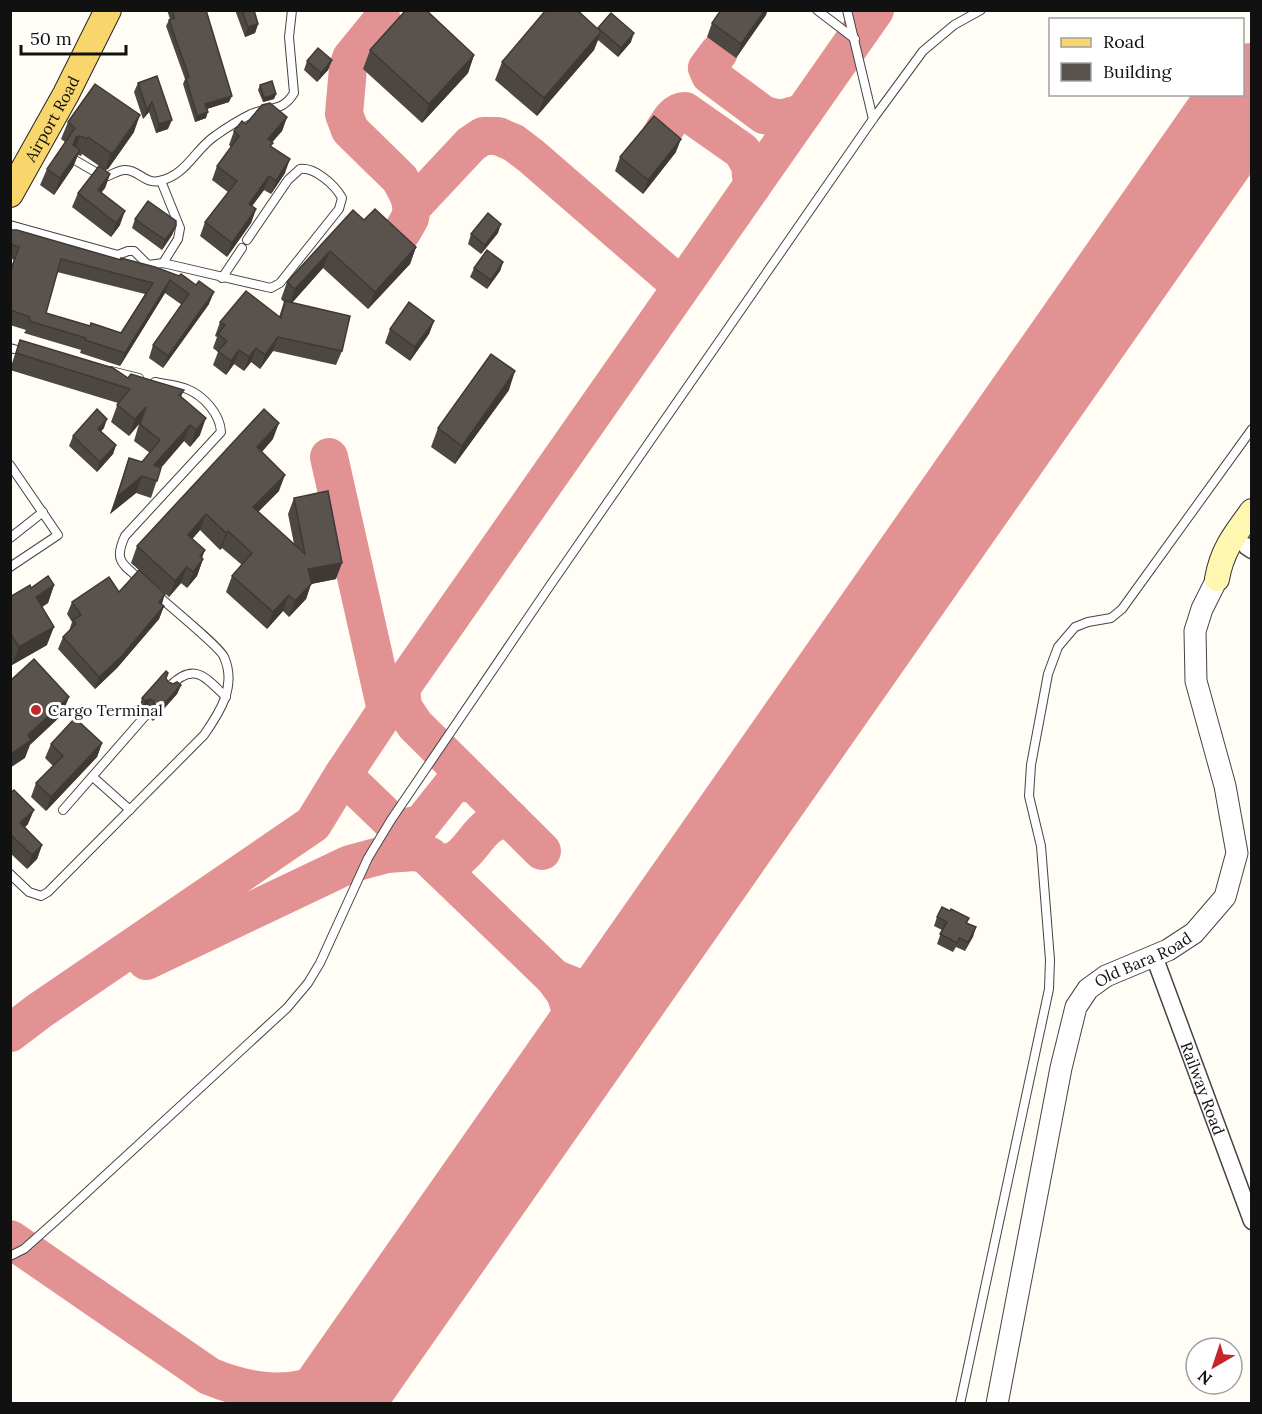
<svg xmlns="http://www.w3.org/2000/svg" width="1262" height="1414" font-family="Lora,serif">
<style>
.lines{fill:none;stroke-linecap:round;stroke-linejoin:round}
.taxiway{stroke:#e29292;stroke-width:38}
.runway{stroke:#e29292;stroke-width:94}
.service-casing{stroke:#444;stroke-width:10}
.minor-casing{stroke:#444;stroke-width:19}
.tertiary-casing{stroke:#444;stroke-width:23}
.secondary-casing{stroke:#333;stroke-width:26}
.primary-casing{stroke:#222;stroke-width:28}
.service{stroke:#fff;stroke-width:8}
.minor{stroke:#fff;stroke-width:16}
.tertiary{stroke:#fff;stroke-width:21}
.secondary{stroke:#fff6b0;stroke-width:24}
.primary{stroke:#f9d66b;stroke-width:26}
.wall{fill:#4d4742;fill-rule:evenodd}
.shaded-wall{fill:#3f3936}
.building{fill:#5a524d;stroke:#3f3936;stroke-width:1.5;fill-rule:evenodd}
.poi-dot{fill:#c4262e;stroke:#fff;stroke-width:2}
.labels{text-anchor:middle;stroke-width:6;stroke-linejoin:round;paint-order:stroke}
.street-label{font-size:16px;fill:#111;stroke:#fff}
.poi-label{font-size:16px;fill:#111;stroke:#fff;text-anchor:start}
</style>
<rect width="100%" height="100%" fill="#fffdf5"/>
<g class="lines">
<!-- taxiway -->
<g class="taxiway">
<path d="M382,20L351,58L348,68L344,114L350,130L400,179L408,194L412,207"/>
<path d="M719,52L707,68L710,75L764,115L780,119L803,113"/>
<path d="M661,135C667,126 673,111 685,111L742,151L750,165L752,186"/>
<path d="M402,232L410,218L412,207L471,144L483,136H498L514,143L531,156L681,286"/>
<path d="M329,457L386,710"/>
<path d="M401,688L403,707L415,725L542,851"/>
<path d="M343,775L554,978L565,993L583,1047"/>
<path d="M398,827H407L422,823L453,784L472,782"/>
<path d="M435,862C473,870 472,819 510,819"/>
<path d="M146,961L350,864L387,854L415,852L430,856"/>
<path d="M554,978L601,997H618"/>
<path d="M10,1033L39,1011L313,824L343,775L401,688L875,10"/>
<path d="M10,1239L209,1376C247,1392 293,1400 331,1378C346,1370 359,1358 372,1347"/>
</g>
<!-- runway -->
<path class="runway" d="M333,1404L1252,90"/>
<!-- service casing -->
<g class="service-casing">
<g id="service">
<path d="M817,10L855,39"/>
<path d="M847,10L873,119"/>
<path d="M73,159L104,177C112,176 118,169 126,170C138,170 145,184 159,181C186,176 195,149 215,136C226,128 239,120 251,114C269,106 282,113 294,93L289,37L292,10"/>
<path d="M161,181L180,228L178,239L163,263"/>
<path d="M10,225L118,255L128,251H134L148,265L163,263L271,288L280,283L339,209L342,198C335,185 315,167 300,169L288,180L247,240"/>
<path d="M222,278L242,248"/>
<path d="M10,348L25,352"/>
<path d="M111,371L139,378"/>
<path d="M10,465L58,535L10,567"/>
<path d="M10,538L43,512"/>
<path d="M142,581C123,564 113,562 125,536L221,432C220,414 204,396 187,389C178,385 165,384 155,382"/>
<path d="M169,687C194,661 205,677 226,697"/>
<path d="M93,777L130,810"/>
<path d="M63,810L146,715"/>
<path d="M10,874L29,892L41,896L48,892L204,735C220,712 237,686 224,657C221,648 167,604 156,594"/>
<path d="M10,1256L24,1249L60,1217L287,1008L308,983L320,963L368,858L391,820L549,587L873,119L923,51L954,25L981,10"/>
<path d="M960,1404L1049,989L1050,960L1041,846L1029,796L1031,765L1048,674L1058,647L1075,627L1088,622L1111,618L1122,609L1252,429"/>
</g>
</g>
<!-- minor casing -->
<g class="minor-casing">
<g id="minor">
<path d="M1246,546L1252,550"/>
<path id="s1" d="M1154,956L1252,1221"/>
</g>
</g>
<!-- tertiary casing -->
<g class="tertiary-casing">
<g id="tertiary">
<path id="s2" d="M997,1404L1061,1068L1076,1007L1088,989L1106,976L1168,950L1194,933L1225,897L1237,853L1225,786L1196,681L1195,631L1202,609L1217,579"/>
</g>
</g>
<!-- secondary casing -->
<g class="secondary-casing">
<path id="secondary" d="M1217,579C1222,550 1235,534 1252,511"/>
</g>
<!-- primary casing -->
<g class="primary-casing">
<g id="primary">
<path id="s3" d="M10,194L66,94L108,10"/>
</g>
</g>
<!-- service -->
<use href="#service" class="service"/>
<!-- minor -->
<use href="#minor" class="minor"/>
<!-- tertiary -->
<use href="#tertiary" class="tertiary"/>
<!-- secondary -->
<use href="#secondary" class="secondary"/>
<!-- primary -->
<use href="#primary" class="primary"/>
</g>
<!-- wall -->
<g class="wall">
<path d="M167,10H206L229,102L207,109L206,118L195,122L183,84L185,79L166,26L169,20L170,19Z"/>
<path d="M235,10H254L258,24L255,33L245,37Z"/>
<path d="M766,15L736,58L707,37L712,23Z"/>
<path d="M598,29L631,42L618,57L598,40L594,50L537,116L495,80L502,62Z"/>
<path d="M370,50L474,55L468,73L422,123L363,69Z"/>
<path d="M332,60L328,70L317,82L304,70L307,61Z"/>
<path d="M157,76L168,129L156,133L149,112L143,119L134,92L138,83Z"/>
<path d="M260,85L276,94L274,99L263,102L258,90Z"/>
<path d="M287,117L282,131L272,142L271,146L285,173L271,194L264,190L252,206L256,209L251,223L227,257L200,236L205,222L228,192L212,180L217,166L231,147L229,145L234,131L246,124Z"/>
<path d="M68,122L134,132L108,169L105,170L82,154L81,156L78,155L73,167L54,195L40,185L47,169L65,142L61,139Z"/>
<path d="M676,152L643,194L615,171L620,157Z"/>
<path d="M110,174L105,188L101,193L120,225L111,237L72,207L78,193Z"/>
<path d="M135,219L176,226L172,235L162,250L132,228Z"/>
<path d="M364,220L416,247L410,264L368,309L323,268L292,303L342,351L336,365L273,351L260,369L251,362L244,371L234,364L226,375L213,365L218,352L213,348L217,337L215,336L220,322L279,317L284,302L281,299L287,282Z"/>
<path d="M10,230L121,260L155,267L209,304L163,368L149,358L153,345L182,305L165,293L120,366L80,353L81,350L24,333L26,330L10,325V271L14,260L10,258ZM57,272L145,294L121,333L90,326L46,313Z"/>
<path d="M498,233L481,254L468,244L471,234Z"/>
<path d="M503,262L500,271L487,289L470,277L474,268Z"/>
<path d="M434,321L429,334L410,361L385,343L390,329Z"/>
<path d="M20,340L128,378L184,390L181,397L200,435L190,447L184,441L161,468L151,498L136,493L110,514L129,458L142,462L150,453L134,441L139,424L129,436L111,422L118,403L10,370L14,357Z"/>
<path d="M509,390L455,464L431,447L438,428Z"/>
<path d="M104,428L101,431L116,445L113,454L97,472L69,446L73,436Z"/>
<path d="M273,439L262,452L279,491L258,512L294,544L288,514L294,498L336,579L311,584L306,599L289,617L283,611L267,629L226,592L232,576L242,565L222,548L220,550L200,530L192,539L203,559L197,576L187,588L181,583L169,597L131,563L137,546Z"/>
<path d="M54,585L48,603L42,607L47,645L12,665L10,662V597L31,588Z"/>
<path d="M119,592L162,604L164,606L159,619L117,668L95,689L58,649L63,637L69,631L72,622L67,614L72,602Z"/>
<path d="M166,678L168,682L181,685L177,694L153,721L151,719V711L147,709L142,710L139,708L142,698Z"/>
<path d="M102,743L97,757L46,811L31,797L36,783L53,766L45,758L51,744Z"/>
<path d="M10,793L28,824L25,827L42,845L37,859L27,869L10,853Z"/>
<path d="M950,911L969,918L967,923L976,927L965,951L956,947L953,952L937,944L942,930L934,926L937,917Z"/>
</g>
<!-- shaded-wall -->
<g class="shaded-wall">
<path d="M765,10H768L766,15L736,58L741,44Z"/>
<path d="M258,24L255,33L245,37L248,27Z"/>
<path d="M601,32L594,50L537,116L544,98Z"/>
<path d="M634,33L631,42L618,57L621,48Z"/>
<path d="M474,55L468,73L422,123L429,104Z"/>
<path d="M332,60L328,70L317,82L321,73Z"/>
<path d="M276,94L274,99L263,102L264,98Z"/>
<path d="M232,96L229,102L203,110L205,104Z"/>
<path d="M152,102L149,112L143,119L147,110Z"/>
<path d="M208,112L206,118L195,122L197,116Z"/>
<path d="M140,115L134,132L108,169L105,170L111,153Z"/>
<path d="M287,117L282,131L263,153L268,139Z"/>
<path d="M172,120L168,129L156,133L159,124Z"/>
<path d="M80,136L74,153L69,154L76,137Z"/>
<path d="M681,139L676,152L643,194L648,180Z"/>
<path d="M80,150L73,167L54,195L60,178Z"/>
<path d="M290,159L285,173L271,194L276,181Z"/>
<path d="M110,174L105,188L92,204L98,190Z"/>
<path d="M269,176L264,190L244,217L249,204Z"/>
<path d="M256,209L251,223L227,257L232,243Z"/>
<path d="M125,211L120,225L111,237L116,223Z"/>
<path d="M501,224L498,233L481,254L485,245Z"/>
<path d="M176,226L172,235L162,250L165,240Z"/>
<path d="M416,247L410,264L368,309L375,292Z"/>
<path d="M330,251L323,268L289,306L295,289Z"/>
<path d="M503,262L500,271L487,289L491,280Z"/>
<path d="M170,280L165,293L120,366L125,353Z"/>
<path d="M214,292L209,304L163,368L168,356Z"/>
<path d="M434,321L429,334L410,361L415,347Z"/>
<path d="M278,337L273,351L260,369L265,355Z"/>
<path d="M256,348L251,362L244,371L249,357Z"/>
<path d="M239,350L234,364L226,375L231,361Z"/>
<path d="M515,371L509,390L455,464L462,446Z"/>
<path d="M146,407L139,424L129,436L135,419Z"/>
<path d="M206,418L200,435L190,447L196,430Z"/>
<path d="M107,419L104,428L95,438L98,429Z"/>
<path d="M279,423L273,439L251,463L257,447Z"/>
<path d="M190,425L184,441L151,479L154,465Z"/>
<path d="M116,445L113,454L97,472L100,462Z"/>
<path d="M285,475L279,491L247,523L253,507Z"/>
<path d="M142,476L136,493L110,514L117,497Z"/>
<path d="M206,514L200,530L182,551L188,535Z"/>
<path d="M228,531L222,548L220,550L226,533Z"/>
<path d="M205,550L200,563L203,559L197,576L187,588L200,556Z"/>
<path d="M342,563L336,579L311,584L306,599L289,617L308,569Z"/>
<path d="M187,567L181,583L169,597L175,581Z"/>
<path d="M54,585L48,603L30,615L36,597Z"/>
<path d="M165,594L161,607L159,602Z"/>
<path d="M289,595L283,611L267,629L273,612Z"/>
<path d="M164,606L159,619L117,668L95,689L99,677Z"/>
<path d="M54,627L47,645L12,665L19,647Z"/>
<path d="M181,685L177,694L153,721L157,712Z"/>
<path d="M69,697L62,715L30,745L25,758L10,768L11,754L28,735Z"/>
<path d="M150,699L147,709L142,710L145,701Z"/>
<path d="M102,743L97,757L46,811L51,797Z"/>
<path d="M34,810L28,824L15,837L20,823Z"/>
<path d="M42,845L37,859L27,869L32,855Z"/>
<path d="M976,927L973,937L965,951L968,942Z"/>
</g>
<!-- building -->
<g class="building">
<path d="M172,10H206L232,96L205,104L208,112L197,116L186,78L189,77L169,20L174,18Z"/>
<path d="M242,10H254L258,24L248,27Z"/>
<path d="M406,10H426L474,55L429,104L370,50Z"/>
<path d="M546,10H577L601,32L544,98L502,62Z"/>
<path d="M721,10H765L741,44L712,23Z"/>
<path d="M611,13L634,33L621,48L598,28Z"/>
<path d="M318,48L332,60L321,73L307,61Z"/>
<path d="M157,76L172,120L159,124L152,102L147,110L138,83Z"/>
<path d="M272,81L276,94L264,98L260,85Z"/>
<path d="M95,84L140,115L114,152L111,153L88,137L87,139L80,136L76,137L73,145L80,150L60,178L47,169L75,128L68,122Z"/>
<path d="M270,103L287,117L268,139L273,143L270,146L290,159L276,181L269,176L249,204L256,209L232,243L205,222L237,181L217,166L239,136L234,131L242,121L246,124L262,105Z"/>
<path d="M654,116L681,139L648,180L620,157Z"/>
<path d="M99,166L110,174L98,190L125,211L116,223L78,193Z"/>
<path d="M148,201L176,221V226L165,240L135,219Z"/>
<path d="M375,209L416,247L375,292L330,251L295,289L287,282L353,210L364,220Z"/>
<path d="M488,213L501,224L485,245L471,234Z"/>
<path d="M10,230H17L121,260V258L155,267L179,276L181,274L196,285L199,281L214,292L168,356L153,345L189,294L170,280L125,353L85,340L86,338L29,321L30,317L10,310V272L19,247L10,244ZM61,259L153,283L121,333L91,323L90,326L46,313Z"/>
<path d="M487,250L503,262L491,280L474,268Z"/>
<path d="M246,291L281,318L285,301L350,316L342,351L278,337L265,355L256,348L249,357L239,350L231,361L218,351L227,341L218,334L225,325L220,322Z"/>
<path d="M409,302L434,321L415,347L390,329Z"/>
<path d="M20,340L113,368L128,378L131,374L184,390L179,395L206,418L196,430L190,425L154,465L161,468L157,481L142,476L117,497L129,458L142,462L160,440L140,424L146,407L135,419L117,405L130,389L16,353Z"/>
<path d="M491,354L515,371L462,446L438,428Z"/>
<path d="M97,409L107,419L98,429L116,445L100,462L73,436Z"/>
<path d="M264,409L279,423L257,447L285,475L253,507L305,554L294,498L328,491L342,563L308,569L312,583L295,601L289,595L273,612L232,576L252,553L228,531L226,533L206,514L188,535L205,550L200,556L203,559L193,572L187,567L175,581L137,546Z"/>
<path d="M139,570L165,594L159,602L164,606L122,656L99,677L63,637L76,624L73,620L81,615L72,602L109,577L119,592Z"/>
<path d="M48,576L54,585L36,597L54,627L19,647L10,633V597L30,585L31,588Z"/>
<path d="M34,659L69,697L28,735L31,740L11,754L10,681Z"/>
<path d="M166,671L168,673L166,678L168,682L173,684L177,682L181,685L157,712L154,710V701L150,699L145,701L142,698Z"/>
<path d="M75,718L102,743L51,797L36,783L63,756L51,744Z"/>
<path d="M14,790L34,810L20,823L42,845L32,855L10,834V793Z"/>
<path d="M942,907L950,911L951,909L969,918L966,923L976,927L968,942L959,938L957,943L940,934L947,922L937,917Z"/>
</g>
<!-- markers -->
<circle class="poi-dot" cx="36" cy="710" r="6"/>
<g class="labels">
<!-- street labels -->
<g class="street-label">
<text dy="6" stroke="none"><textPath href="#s3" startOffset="86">Airport Road</textPath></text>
<text dy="6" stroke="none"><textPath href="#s2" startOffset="489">Old Bara Road</textPath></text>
<text dy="6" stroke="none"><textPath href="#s1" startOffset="141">Railway Road</textPath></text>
</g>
<!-- poi labels -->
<g class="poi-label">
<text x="48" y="716">Cargo Terminal</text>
</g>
</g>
<!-- border -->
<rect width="1262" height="1414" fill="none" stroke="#111111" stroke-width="24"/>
<!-- legend -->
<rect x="1049" y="18" width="195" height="78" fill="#ffffff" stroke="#a0a0a0" stroke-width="1.5"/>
<rect x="1061" y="38" width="30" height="9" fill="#f9d66b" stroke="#a0a0a0" stroke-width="1.5"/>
<text x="1103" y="48" font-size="18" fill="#111111">Road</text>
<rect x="1061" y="63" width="30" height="18" fill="#5a524d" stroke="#a0a0a0" stroke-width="1.5"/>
<text x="1103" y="78" font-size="18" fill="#111111">Building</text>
<!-- north arrow -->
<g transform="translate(1214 1366) rotate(219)"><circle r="28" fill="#ffffff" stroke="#a0a0a0" stroke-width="1.5"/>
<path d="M0-4.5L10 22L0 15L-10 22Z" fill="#c4262e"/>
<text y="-9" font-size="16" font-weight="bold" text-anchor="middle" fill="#111111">N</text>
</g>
<!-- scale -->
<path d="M21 45v9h105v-9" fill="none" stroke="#111111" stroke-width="3"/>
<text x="30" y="45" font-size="18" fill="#111111" stroke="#ffffff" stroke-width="4.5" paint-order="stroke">50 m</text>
</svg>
